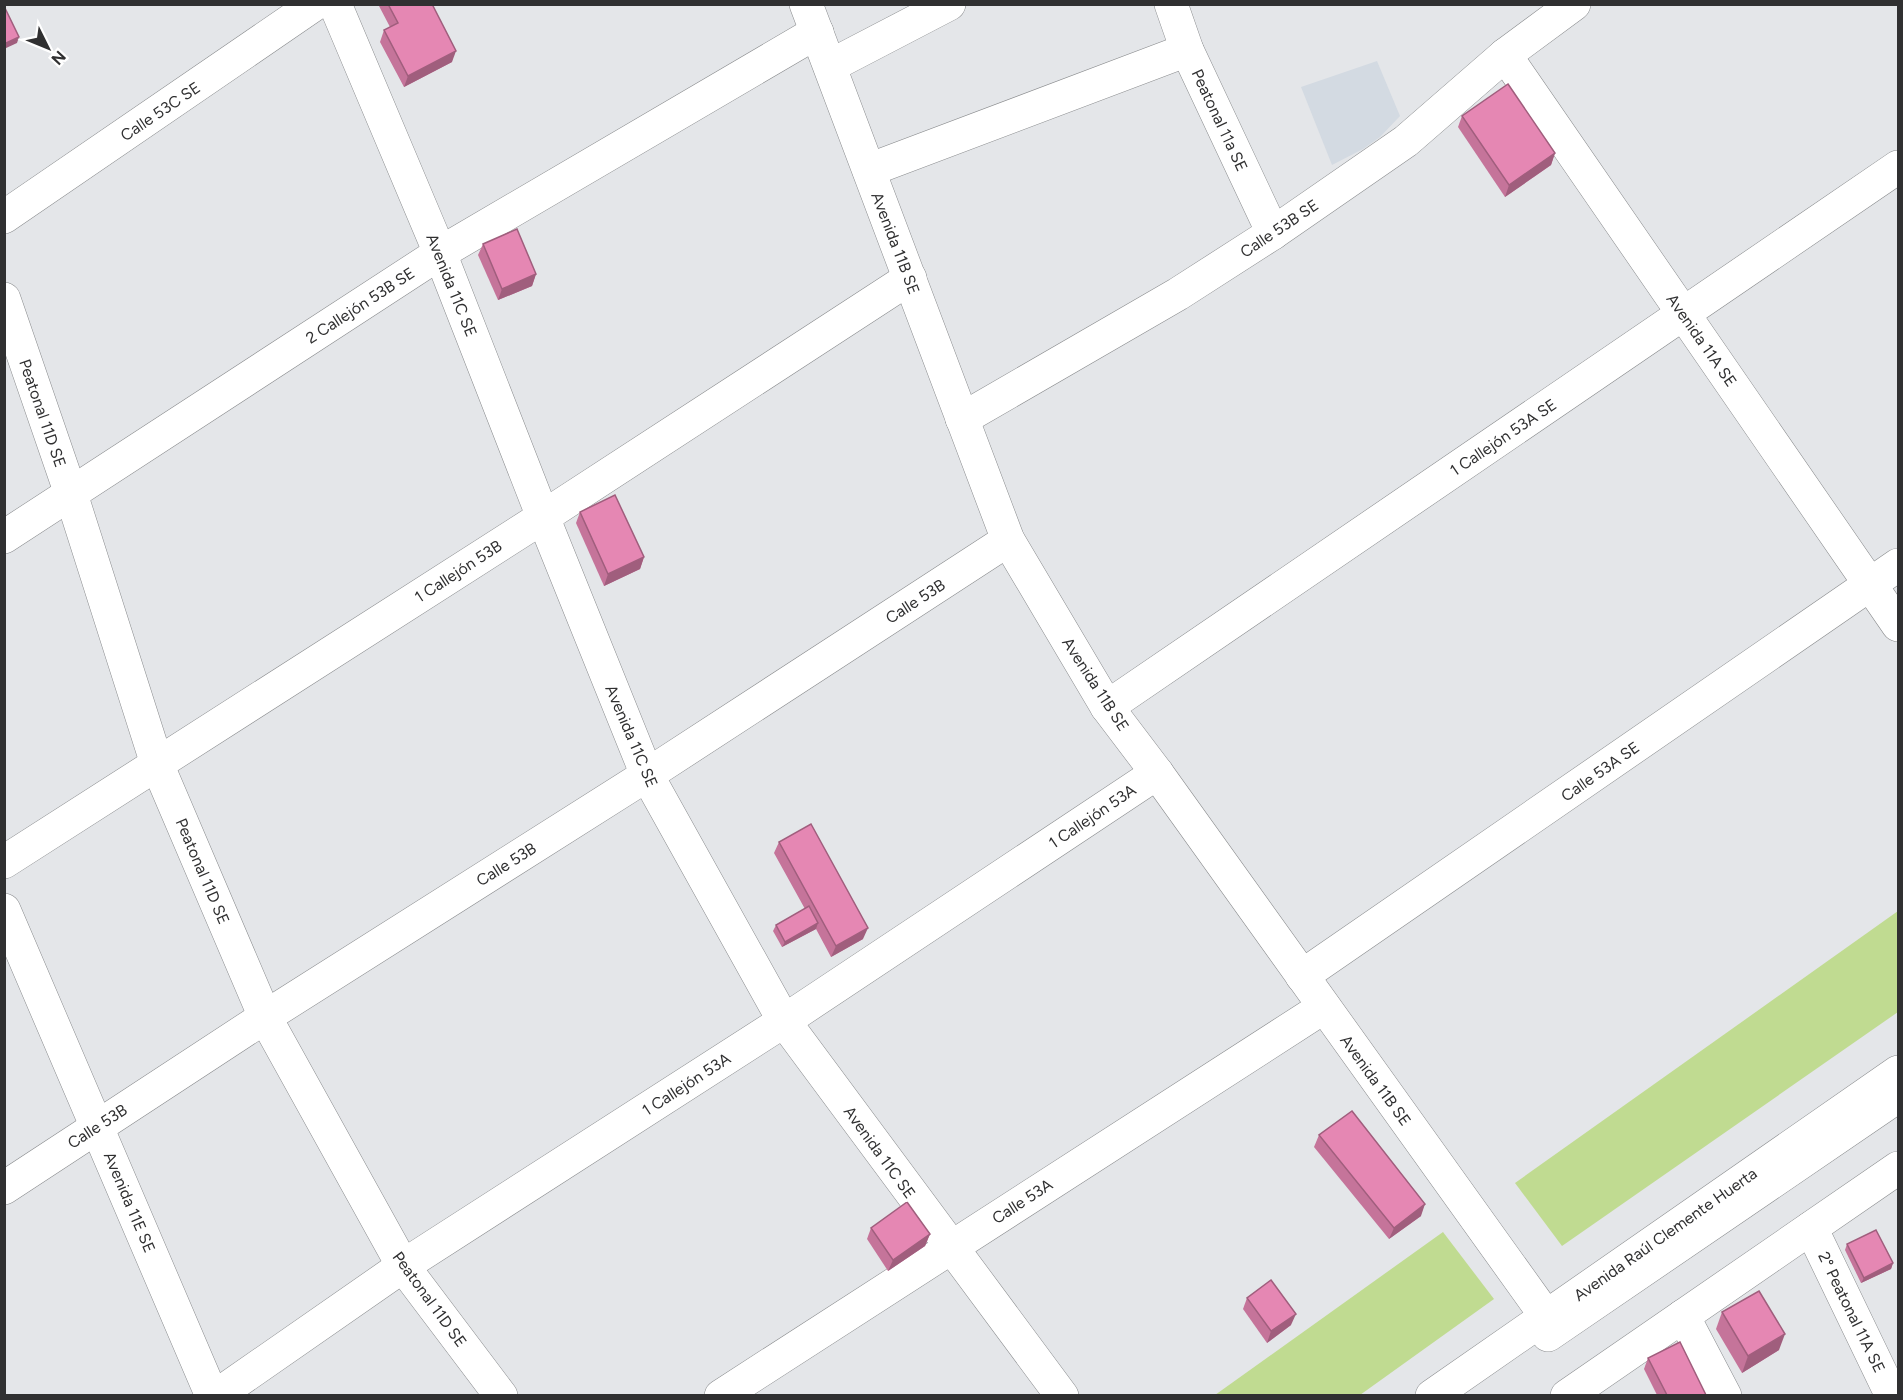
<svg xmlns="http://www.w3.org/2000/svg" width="1903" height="1400" font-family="Figtree,sans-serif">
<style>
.built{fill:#d3dae2}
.green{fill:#c0db91}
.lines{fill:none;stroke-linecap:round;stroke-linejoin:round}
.minor-casing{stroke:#8a8c8e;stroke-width:34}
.major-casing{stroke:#8a8c8e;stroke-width:34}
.minor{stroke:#fff;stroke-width:33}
.major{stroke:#fff;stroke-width:33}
.wall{fill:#c5749a}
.shaded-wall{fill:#a05e7d}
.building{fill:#e587b3;stroke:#a05e7d;stroke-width:1.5}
.labels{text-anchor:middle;stroke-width:6;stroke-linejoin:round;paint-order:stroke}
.street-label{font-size:16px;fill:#303031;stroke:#fff}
</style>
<rect width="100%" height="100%" fill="#e4e6e9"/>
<!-- built -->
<path class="built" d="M1377,61L1400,116L1380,137L1363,149L1332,165L1301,87Z"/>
<!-- green -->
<g class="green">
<path d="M1898,911V1012L1562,1246L1515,1183Z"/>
<path d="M1443,1232L1494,1299L1360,1395H1215Z"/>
</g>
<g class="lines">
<!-- minor casing -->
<g class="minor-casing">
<g id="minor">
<path d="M335,4L440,253L543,517L647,775L784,1021L1062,1396"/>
<path d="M806,4L1008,540L1107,707L1157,773L1546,1316"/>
<path d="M1171,4L1187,50L1273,233"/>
<path d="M1505,55L1898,625"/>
<path d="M830,66L949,4"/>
<path d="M869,170L1187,50"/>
<path d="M4,217L315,4"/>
<path d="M4,299L71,494L157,764L265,1017L403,1266L501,1396"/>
<path d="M962,419L1178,294L1273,233L1406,141L1505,55L1574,4"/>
<path d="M4,537L440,253L817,32"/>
<path d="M1107,707L1898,167"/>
<path d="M4,862L543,517L910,278"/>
<path d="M4,910L212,1396"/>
<path d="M1302,976L1898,565"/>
<path d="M4,1188L265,1017L647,775L1008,540"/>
<path d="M1811,1228L1892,1396"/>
<path d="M1683,1316L1725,1396"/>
<path d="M1548,1335L1898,1096"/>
<path d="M216,1396L403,1266L784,1021L1157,773"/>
<path d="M721,1396L1324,1007"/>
</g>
</g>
<!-- major casing -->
<g class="major-casing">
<g id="major">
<path d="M1432,1396L1898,1072"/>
<path d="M1567,1396L1898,1168"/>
</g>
</g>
<!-- minor -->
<use href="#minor" class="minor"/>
<!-- major -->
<use href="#major" class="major"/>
</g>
<!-- wall -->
<g class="wall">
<path d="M379,4H432L452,62L404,87L380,42L384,30L390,27L379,6Z"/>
<path d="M1462,116L1555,153L1551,165L1505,197L1458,127Z"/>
<path d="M483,244L536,274L532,286L498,300L478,255Z"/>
<path d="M580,512L644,557L640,569L604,586L576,523Z"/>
<path d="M779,842L863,939L831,957L816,929L782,947L773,931L776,925L805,909L774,853Z"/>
<path d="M1319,1135L1421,1216L1389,1239L1314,1147Z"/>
<path d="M871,1228L930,1234L925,1246L888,1271L867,1239Z"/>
<path d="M1847,1244L1893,1263L1891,1269L1861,1283L1845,1250Z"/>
<path d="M1247,1298L1291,1325L1267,1343L1243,1309Z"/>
<path d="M1722,1312L1779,1350L1742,1373L1716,1329Z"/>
<path d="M1648,1358L1706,1395H1657L1644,1369Z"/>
</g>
<!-- shaded-wall -->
<g class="shaded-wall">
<path d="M19,37L17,43L4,49V44Z"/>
<path d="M456,51L452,62L404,87L408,76Z"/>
<path d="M1555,153L1551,165L1505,197L1509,185Z"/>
<path d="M536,274L532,286L498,300L502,289Z"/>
<path d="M644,557L640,569L604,586L608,574Z"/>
<path d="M818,923L816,929L782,947L785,942Z"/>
<path d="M868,928L863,939L831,957L836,946Z"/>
<path d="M1425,1204L1421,1216L1389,1239L1394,1228Z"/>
<path d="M930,1234L925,1246L888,1271L893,1260Z"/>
<path d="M1893,1263L1891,1269L1861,1283L1864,1278Z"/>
<path d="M1296,1314L1291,1325L1267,1343L1271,1331Z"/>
<path d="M1785,1334L1779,1350L1742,1373L1748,1356Z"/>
</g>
<!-- building -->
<g class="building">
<path d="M388,4H432L456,51L408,76L384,30L398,23Z"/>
<path d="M4,6L19,37L4,44Z"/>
<path d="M1508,84L1555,153L1509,185L1462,116Z"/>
<path d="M517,229L536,274L502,289L483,244Z"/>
<path d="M615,495L644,557L608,574L580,512Z"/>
<path d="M811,824L868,928L836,946L779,842Z"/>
<path d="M809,906L818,923L785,942L776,925Z"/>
<path d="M1352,1111L1425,1204L1394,1228L1319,1135Z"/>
<path d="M907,1202L930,1234L893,1260L871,1228Z"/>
<path d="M1876,1230L1893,1263L1864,1278L1847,1244Z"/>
<path d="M1271,1280L1296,1314L1271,1331L1247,1298Z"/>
<path d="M1759,1291L1785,1334L1748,1356L1722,1312Z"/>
<path d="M1680,1342L1706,1395H1667L1648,1358Z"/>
</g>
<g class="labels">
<!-- street labels -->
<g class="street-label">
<text transform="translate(160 111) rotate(-34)" y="6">Calle 53C SE</text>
<text transform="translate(1220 120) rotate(65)" y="6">Peatonal 11a SE</text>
<text transform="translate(1279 228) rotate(-34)" y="6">Calle 53B SE</text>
<text transform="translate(896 243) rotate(69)" y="6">Avenida 11B SE</text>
<text transform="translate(452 285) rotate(68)" y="6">Avenida 11C SE</text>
<text transform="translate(360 305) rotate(-33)" y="6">2 Callejón 53B SE</text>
<text transform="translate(1702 340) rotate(55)" y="6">Avenida 11A SE</text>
<text transform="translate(43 413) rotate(71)" y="6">Peatonal 11D SE</text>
<text transform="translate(1503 437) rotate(-34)" y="6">1 Callejón 53A SE</text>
<text transform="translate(458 571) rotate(-33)" y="6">1 Callejón 53B</text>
<text transform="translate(915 601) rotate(-33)" y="6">Calle 53B</text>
<text transform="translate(1096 684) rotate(57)" y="6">Avenida 11B SE</text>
<text transform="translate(632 736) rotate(67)" y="6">Avenida 11C SE</text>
<text transform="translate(1600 771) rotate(-35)" y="6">Calle 53A SE</text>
<text transform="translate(1092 816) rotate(-34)" y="6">1 Callejón 53A</text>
<text transform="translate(506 864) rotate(-32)" y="6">Calle 53B</text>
<text transform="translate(203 871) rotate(67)" y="6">Peatonal 11D SE</text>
<text transform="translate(1376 1080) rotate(54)" y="6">Avenida 11B SE</text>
<text transform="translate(686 1084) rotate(-33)" y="6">1 Callejón 53A</text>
<text transform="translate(97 1126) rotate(-33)" y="6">Calle 53B</text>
<text transform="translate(880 1152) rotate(54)" y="6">Avenida 11C SE</text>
<text transform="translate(1022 1201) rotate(-33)" y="6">Calle 53A</text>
<text transform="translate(130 1202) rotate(67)" y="6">Avenida 11E SE</text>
<text transform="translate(1665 1234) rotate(-35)" y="6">Avenida Raúl Clemente Huerta</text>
<text transform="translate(430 1299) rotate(54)" y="6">Peatonal 11D SE</text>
<text transform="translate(1852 1312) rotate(64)" y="6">2° Peatonal 11A SE</text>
</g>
</g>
<!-- border -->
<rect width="1903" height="1400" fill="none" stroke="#303031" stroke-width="12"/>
<!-- north arrow -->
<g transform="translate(48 48) rotate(133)" stroke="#ffffff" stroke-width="4.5" paint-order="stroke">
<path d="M0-4.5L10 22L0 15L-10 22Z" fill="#303031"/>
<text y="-9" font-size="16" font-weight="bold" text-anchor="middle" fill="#303031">N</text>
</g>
</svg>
